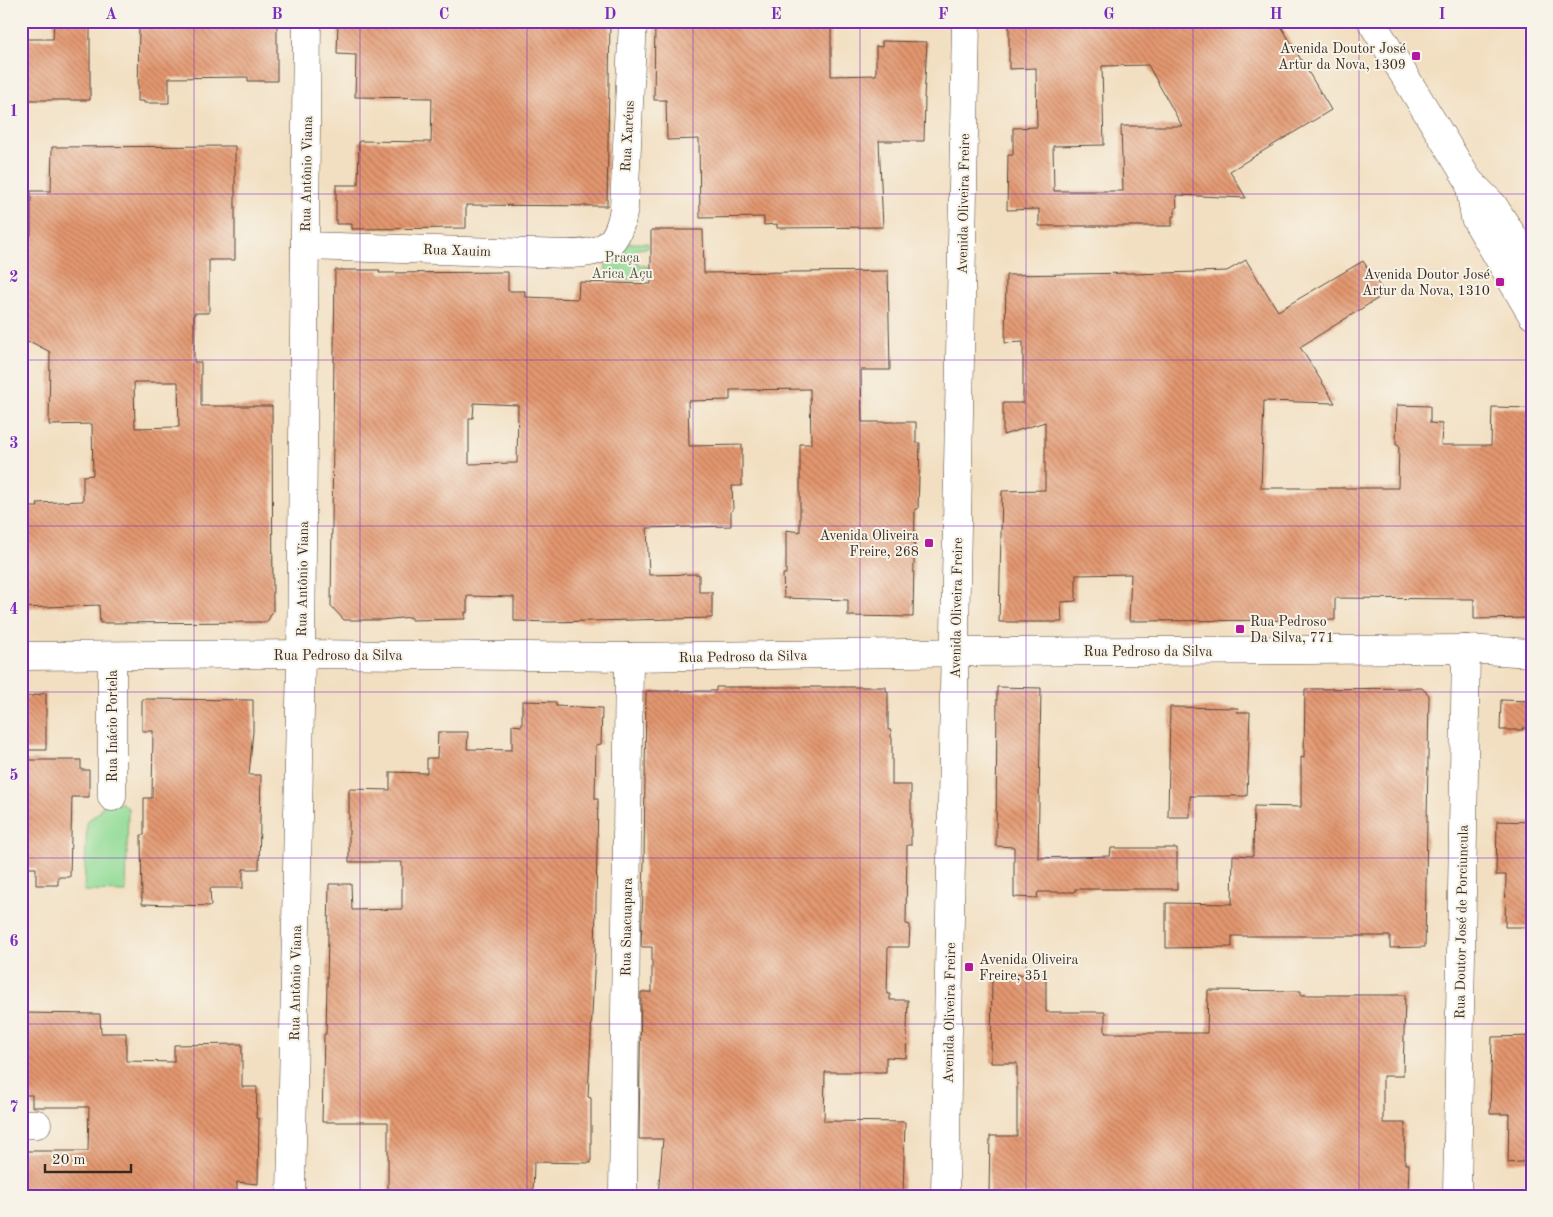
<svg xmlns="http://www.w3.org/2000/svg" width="1553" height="1217" font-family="'Old Standard TT',serif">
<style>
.green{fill:#93dc97;stroke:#67835a}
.building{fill:url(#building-back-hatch);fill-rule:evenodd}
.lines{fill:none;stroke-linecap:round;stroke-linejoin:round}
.minor-casing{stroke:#564536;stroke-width:29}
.tertiary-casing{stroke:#564536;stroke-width:29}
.secondary-casing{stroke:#564536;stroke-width:29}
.minor{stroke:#fff;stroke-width:28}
.tertiary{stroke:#fff;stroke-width:28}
.secondary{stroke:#fff;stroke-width:28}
.grid{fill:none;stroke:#7b2cbf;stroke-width:1;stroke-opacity:0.55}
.poi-dot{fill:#b5179e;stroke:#f7f3e8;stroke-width:2}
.labels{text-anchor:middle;stroke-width:4;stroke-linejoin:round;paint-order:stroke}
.poi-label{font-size:14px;fill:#3b2a1e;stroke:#f7f3e8;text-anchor:end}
.street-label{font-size:14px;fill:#3b2a1e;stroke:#f7f3e8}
.park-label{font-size:14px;fill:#51563c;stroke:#f7f3e8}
.neatline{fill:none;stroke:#7b2cbf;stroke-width:2}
.grid-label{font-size:16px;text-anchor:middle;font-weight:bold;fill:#7b2cbf}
</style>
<defs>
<pattern id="building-back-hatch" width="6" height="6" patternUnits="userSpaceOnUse" patternTransform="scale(1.25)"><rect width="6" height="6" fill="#e39770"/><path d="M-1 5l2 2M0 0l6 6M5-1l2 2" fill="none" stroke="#b97b5b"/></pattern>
</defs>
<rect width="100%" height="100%" fill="#f7f3e8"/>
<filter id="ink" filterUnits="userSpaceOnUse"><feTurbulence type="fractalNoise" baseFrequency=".02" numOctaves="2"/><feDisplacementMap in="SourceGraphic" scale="10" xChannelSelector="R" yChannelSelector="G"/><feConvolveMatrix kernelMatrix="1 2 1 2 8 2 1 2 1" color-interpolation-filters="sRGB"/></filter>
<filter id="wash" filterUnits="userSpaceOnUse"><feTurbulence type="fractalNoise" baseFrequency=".0096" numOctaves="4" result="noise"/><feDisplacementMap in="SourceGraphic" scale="20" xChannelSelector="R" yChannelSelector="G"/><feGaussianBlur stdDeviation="1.12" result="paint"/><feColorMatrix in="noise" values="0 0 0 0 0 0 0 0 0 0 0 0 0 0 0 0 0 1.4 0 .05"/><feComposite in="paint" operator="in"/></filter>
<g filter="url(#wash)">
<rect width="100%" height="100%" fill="#f2dfc1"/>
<!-- green -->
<g class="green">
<path d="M621,243H648V248L637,249L634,254L638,264L649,267L647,279L616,280L614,277L605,273L608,248Z"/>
<path d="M122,803L128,808V811L126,892L84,891L87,821L97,814L103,805Z"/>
</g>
<g id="blocks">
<!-- building -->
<g class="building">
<path d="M54,21H90V100H21V39H53Z"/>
<path d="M139,21H277V81H248V77L169,78V103H144V101H138Z"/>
<path d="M338,21H610L607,206L466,205V228L352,229V224H336V185H358L359,141L431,142L432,98L355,97L356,55L337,54Z"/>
<path d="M655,21H831V76L876,75V46L882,47V41L927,42L924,98H925L924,141H879L883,227L777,228V224L764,225V217L700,218L699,139L667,140L666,100H654Z"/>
<path d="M1009,21H1278L1331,110L1230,171L1246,198L1176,195L1177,207L1175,208V216H1172V226H1039V209L1007,210L1008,155H1013V128L1037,127L1036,68L1009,69ZM1148,65L1182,126H1121L1123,191H1054L1053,146L1104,145L1102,66Z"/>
<path d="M235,146V260H209V313H194V362H201V406H272L273,611L267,622L100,623L99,605L21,608V507H38L37,503L83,501V476L93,475L92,424L49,425L50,352L33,343L21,342L23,235H31V191H51L52,147ZM134,382H178L179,427L135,428Z"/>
<path d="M651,230H703L704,273L888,271L890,370H861L862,422H916V443H920L918,509H915L913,617L848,616V600L784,598L783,574H786V530L800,532V444H811L810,389L730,390V400L688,401L689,446L742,445V486H732L733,510L731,511V526L647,528L649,575L699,574V592H712V618L552,622L514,621V597L467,596V613L465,612V619L411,620V617L382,620H344L331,606L335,270H380L379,273L508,272V291H525V297L578,299L579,282L651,284ZM474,403L518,405L517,463L469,464V418H473Z"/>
<path d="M1246,260L1278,311L1363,261L1385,294L1300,347L1335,403L1264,401L1261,488H1398L1399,445H1396L1397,405L1430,406V423L1442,424L1441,445H1491L1492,407L1532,408V618L1474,619V599L1335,598V620L1129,621L1131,574L1076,575V601L1061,602L1062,622H999L1002,491L1045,490V422L1003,435V403H1023V342L1005,343L1006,275L1135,273V274L1227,271Z"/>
<path d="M716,687H886V691L888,692V730H891V737L892,738V785H911V845H907L906,924L910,925L909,947H888L887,994H890V1000H908L906,1058L886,1057V1072H825L824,1121L905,1122L903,1196H658L663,1139H639L641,992H652V947H641L644,862L646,691H716Z"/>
<path d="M997,687L1041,688L1038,858L1110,856L1111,848H1177V889H1075V892H1038L1037,898L1014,897V847L996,846Z"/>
<path d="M1422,688L1429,695L1425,947L1390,948V936H1232V947L1166,948V903L1232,904L1233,855L1253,856L1254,806L1301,807V757L1304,758L1305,689Z"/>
<path d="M46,693V750H21V698Z"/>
<path d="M142,699L253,700V731L249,775H261L259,869H243V888H210L211,906L142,904L141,835H144V798H152L153,731H142Z"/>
<path d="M1501,700L1532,701V728H1523V730H1500Z"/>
<path d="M522,701L556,702V706L602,708L601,744L596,745L595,799H598L595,953L588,1097L591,1098V1163L534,1162L533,1196H388V1122H322L324,1034H326L329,884H351L352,910L402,909V862H349V789L390,790V772L427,773V758H437L438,732H468L467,749L512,750V725L522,726Z"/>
<path d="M1170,707L1238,708L1237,712H1250L1247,796H1190V817H1168Z"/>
<path d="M25,760H81V770H89V797H72L70,877H58V885H36V868H21V806H25Z"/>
<path d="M1497,821L1532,822V927H1505L1506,875H1496Z"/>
<path d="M992,974L1046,975V1012H1105V1033H1207L1208,990L1301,991V995H1405L1403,1076H1383V1123H1405V1164H1409L1408,1196H1060V1194H989L990,1136H1017V1063H991Z"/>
<path d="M21,1013L100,1014L101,1033H126V1061L174,1062V1045L242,1044V1087H257L256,1118L259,1119L258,1184L237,1182V1196H21V1151H88L89,1107H32V1095H21Z"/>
<path d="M1532,1036V1161L1508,1163L1509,1114H1490L1492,1037Z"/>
</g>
</g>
</g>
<g filter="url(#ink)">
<use href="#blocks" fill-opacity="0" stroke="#564536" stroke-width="1"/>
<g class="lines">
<!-- minor casing -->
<g class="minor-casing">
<g id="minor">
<path d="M305,246L567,254C604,254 619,245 624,207L633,21"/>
<path d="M112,797V656"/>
<path d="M21,1124H37"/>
<path d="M291,1196L301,654L307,21"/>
<path d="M623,1196L629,657"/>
<path d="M1457,1196L1466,649"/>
</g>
</g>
<!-- tertiary casing -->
<g class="tertiary-casing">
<g id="tertiary">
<path d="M21,656L301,654L629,657L971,652L1466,649L1532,653"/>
<path d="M945,1196L966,21"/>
</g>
</g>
<!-- secondary casing -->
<g class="secondary-casing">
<g id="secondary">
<path d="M1371,21L1469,181L1493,205L1532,266"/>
<path d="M1469,181L1475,218L1532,315"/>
</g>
</g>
<!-- minor -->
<use href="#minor" class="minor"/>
<!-- tertiary -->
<use href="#tertiary" class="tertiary"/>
<!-- secondary -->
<use href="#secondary" class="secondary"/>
</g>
</g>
<!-- grid -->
<path class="grid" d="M194,21V1196M360,21V1196M527,21V1196M693,21V1196M860,21V1196M1026,21V1196M1193,21V1196M1359,21V1196M21,194H1532M21,360H1532M21,526H1532M21,692H1532M21,858H1532M21,1024H1532"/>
<!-- markers -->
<g class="poi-dot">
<rect x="1411" y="51" width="10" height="10" rx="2.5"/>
<rect x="1495" y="277" width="10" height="10" rx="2.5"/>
<rect x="924" y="538" width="10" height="10" rx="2.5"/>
<rect x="1235" y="624" width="10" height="10" rx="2.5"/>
<rect x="964" y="962" width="10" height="10" rx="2.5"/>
</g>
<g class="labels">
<!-- poi labels -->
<g class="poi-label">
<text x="1406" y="53">Avenida Doutor José<tspan x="1406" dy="16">Artur da Nova, 1309</tspan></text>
<text x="1490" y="279">Avenida Doutor José<tspan x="1490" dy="16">Artur da Nova, 1310</tspan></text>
<text x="919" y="540">Avenida Oliveira<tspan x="919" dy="16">Freire, 268</tspan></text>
<text x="1250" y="626" text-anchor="start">Rua Pedroso<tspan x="1250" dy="16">Da Silva, 771</tspan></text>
<text x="979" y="964" text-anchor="start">Avenida Oliveira<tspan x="979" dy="16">Freire, 351</tspan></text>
</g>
<!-- street labels -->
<g class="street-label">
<text transform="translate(627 136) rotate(-87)" y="5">Rua Xaréus</text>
<text transform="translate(306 174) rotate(-89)" y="5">Rua Antônio Viana</text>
<text transform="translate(963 204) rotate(-89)" y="5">Avenida Oliveira Freire</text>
<text transform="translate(457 250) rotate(2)" y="5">Rua Xauim</text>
<text transform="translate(302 579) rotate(-89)" y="5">Rua Antônio Viana</text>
<text transform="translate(956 608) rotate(-89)" y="5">Avenida Oliveira Freire</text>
<text x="1148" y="656">Rua Pedroso da Silva</text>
<text x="338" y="660">Rua Pedroso da Silva</text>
<text transform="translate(743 656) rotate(-1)" y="5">Rua Pedroso da Silva</text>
<text transform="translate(112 726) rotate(-90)" y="5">Rua Inácio Portela</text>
<text transform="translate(1461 922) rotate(-89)" y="5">Rua Doutor José de Porciuncula</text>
<text transform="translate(626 927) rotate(-89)" y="5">Rua Suacuapara</text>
<text transform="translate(295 983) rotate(-89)" y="5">Rua Antônio Viana</text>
<text transform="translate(949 1013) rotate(-89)" y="5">Avenida Oliveira Freire</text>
</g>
<!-- park labels -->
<g class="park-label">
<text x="622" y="262">Praça<tspan x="622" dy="16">Arica Açu</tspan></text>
</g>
</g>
<!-- margin -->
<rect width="1553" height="1217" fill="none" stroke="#f7f3e8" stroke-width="55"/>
<!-- scale -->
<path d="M45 1164v8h86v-8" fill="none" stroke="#3b2a1e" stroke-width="2.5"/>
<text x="52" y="1164" font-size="15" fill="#3b2a1e" stroke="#f7f3e8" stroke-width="4" paint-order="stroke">20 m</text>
<rect x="28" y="28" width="1498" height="1162" class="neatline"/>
<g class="grid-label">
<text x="111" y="19">A</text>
<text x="277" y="19">B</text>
<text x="444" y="19">C</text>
<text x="610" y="19">D</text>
<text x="776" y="19">E</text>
<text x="943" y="19">F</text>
<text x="1109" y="19">G</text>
<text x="1276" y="19">H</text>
<text x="1442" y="19">I</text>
<text x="14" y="116">1</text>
<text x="14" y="282">2</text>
<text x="14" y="448">3</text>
<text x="14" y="614">4</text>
<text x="14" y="780">5</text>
<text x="14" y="946">6</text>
<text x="14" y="1112">7</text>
</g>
</svg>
